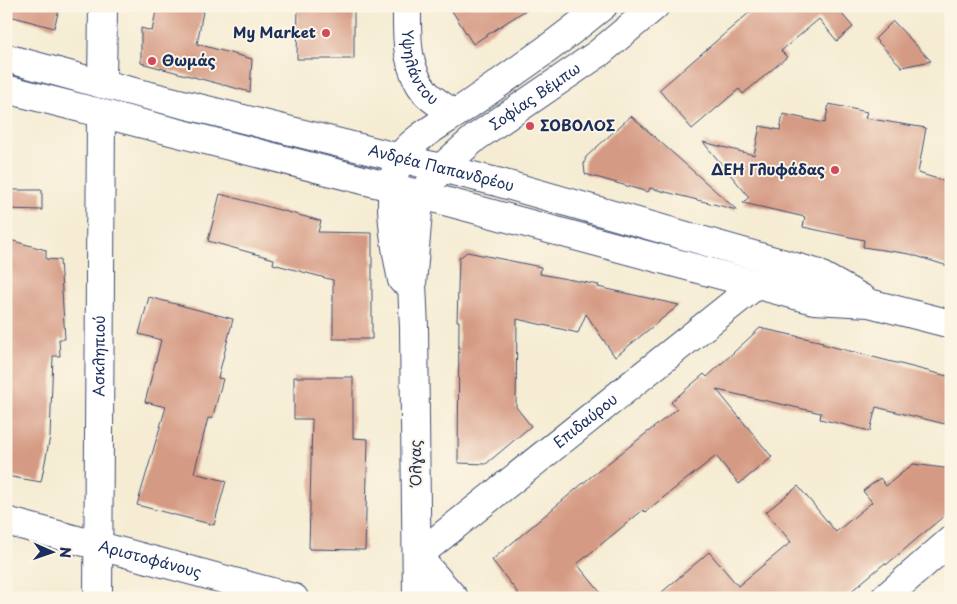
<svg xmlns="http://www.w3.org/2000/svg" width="957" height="604" font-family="'Playpen Sans',sans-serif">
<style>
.building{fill:#d59a83}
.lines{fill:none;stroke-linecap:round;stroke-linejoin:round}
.minor-casing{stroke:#3c4b70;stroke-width:30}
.secondary-casing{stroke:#3c4b70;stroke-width:30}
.minor{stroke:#fff;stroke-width:28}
.secondary{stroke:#fff;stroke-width:28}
.poi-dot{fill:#d1495b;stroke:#fcf5e5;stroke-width:2}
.labels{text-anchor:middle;stroke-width:4;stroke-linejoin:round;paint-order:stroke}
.poi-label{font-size:15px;font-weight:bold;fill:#1b2f5e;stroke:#fcf5e5;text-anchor:end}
.street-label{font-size:15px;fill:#1b2f5e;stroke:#fcf5e5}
</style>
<rect width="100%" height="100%" fill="#fcf5e5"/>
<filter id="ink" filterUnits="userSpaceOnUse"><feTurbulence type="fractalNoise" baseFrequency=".02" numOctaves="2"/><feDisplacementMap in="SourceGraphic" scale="10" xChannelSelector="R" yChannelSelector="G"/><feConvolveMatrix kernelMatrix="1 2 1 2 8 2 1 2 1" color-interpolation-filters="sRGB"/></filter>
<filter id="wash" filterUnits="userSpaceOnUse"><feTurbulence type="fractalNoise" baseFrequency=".0096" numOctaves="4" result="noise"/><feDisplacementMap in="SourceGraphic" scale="20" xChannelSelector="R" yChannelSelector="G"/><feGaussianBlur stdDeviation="1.12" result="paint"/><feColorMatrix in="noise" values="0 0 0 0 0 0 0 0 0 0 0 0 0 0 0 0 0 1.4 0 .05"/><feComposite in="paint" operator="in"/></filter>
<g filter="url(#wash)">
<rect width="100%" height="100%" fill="#f5ecd3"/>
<g id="blocks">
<!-- building -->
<g class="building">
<path d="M6,6H60L54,28L6,15Z"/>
<path d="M157,6H204L197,44L252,59L250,92L141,63V28L152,31Z"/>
<path d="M298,6H354V59H297Z"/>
<path d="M449,6H532L473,44Z"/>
<path d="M757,6H835L853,27L837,41L819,19L781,51L787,57L743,94L739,89L692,129L659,90Z"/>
<path d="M893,21L931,61L902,67L875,39Z"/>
<path d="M829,104L867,112L865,118L926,128L918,173L951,183V267L910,254L863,247L864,240L803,227L805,217L743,203L749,197L703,142L754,155L760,126L780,130L783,114L825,123Z"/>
<path d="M631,116L737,210L650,188L648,192L585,174L584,164L586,157Z"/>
<path d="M6,190H42V210L6,209Z"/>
<path d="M220,194L321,221L318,232L372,233V339H333V280L273,264L274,259L208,241Z"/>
<path d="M6,239L46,250V259L60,260L65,339H59L60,356H53L50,437L41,482L6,476Z"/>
<path d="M467,252L541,267L540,274L599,285L598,287L679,305L615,357L586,314L578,333L517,319L516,407L531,426L486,464L458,463L459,321H457L459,258Z"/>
<path d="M149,297L233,319L218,378L223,379L212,419L208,418L194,473L226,481L214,525L137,505L166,407L145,402L161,340L139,334Z"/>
<path d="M760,328L823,342L822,344L951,377V399L945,424L876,407L870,431L820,419L821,413L717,390L772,457L739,484L716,456L645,512L643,510L577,564L605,598H522L492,560L588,479L677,409L671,402L704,374L707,377Z"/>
<path d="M294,377H353V438L368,439L365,550L309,549L312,419H294Z"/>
<path d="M913,464L951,469V510L886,565L885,563L843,598H655L709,552L738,586L791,542L766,512L798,486L836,532L872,502L863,491L880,478L886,486Z"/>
</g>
</g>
</g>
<g filter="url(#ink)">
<use href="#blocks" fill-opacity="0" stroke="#3c4b70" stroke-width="1"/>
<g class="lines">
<!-- minor casing -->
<g class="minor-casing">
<g id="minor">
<path id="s1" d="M407,6C407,36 405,68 426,93C433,101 445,107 454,114"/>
<path d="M102,84L103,6"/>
<path id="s2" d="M6,521L294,598"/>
<path id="s3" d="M98,598L101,113"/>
<path id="s4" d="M454,598L417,556L756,285"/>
<path d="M885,598L951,540"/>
</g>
</g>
<!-- secondary casing -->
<g class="secondary-casing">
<g id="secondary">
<path id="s5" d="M6,58L102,84L497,182L816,273L863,299"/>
<path d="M6,89L422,195L814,300L869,303L951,324"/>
<path d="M402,280C395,245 385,193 399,160C406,143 440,124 455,114C482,96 509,76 536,57C559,41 581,23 603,6"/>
<path id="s6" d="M417,598L414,328L412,284L418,212L422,195L441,168L475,138L599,53L655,6"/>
</g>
</g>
<!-- minor -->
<use href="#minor" class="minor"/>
<!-- secondary -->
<use href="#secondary" class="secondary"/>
</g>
</g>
<!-- markers -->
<g class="poi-dot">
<circle cx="326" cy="33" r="5"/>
<circle cx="152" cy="61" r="5"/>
<circle cx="530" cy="126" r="5"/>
<circle cx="835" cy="170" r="5"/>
</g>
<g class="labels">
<!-- poi labels -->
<g class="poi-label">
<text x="316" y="38">My Market</text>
<text x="162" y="66" text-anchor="start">Θωμάς</text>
<text x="540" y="131" text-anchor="start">ΣΟΒΟΛΟΣ</text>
<text x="825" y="175">ΔΕΗ Γλυφάδας</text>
</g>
<!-- street labels -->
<g class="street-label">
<text dy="5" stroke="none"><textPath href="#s1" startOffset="64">Υψηλάντου</textPath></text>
<text dy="5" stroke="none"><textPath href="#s6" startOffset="555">Σοφίας Βέμπω</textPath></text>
<text dy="5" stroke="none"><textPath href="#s5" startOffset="449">Ανδρέα Παπανδρέου</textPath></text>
<text dy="5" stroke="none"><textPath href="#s3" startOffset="242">Ασκληπιού</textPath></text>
<text dy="5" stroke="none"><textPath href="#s4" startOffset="272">Επιδαύρου</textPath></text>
<text transform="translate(416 463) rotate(-91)" y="5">Όλγας</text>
<text dy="5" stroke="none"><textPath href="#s2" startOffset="149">Αριστοφάνους</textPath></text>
</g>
</g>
<!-- margin -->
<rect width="957" height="604" fill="none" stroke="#fcf5e5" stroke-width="25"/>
<!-- north arrow -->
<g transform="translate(52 552) rotate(92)" stroke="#fcf5e5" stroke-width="4" paint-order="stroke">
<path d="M0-4L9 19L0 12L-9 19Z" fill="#1b2f5e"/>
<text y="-8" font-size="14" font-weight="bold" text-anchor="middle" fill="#1b2f5e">N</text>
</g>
</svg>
